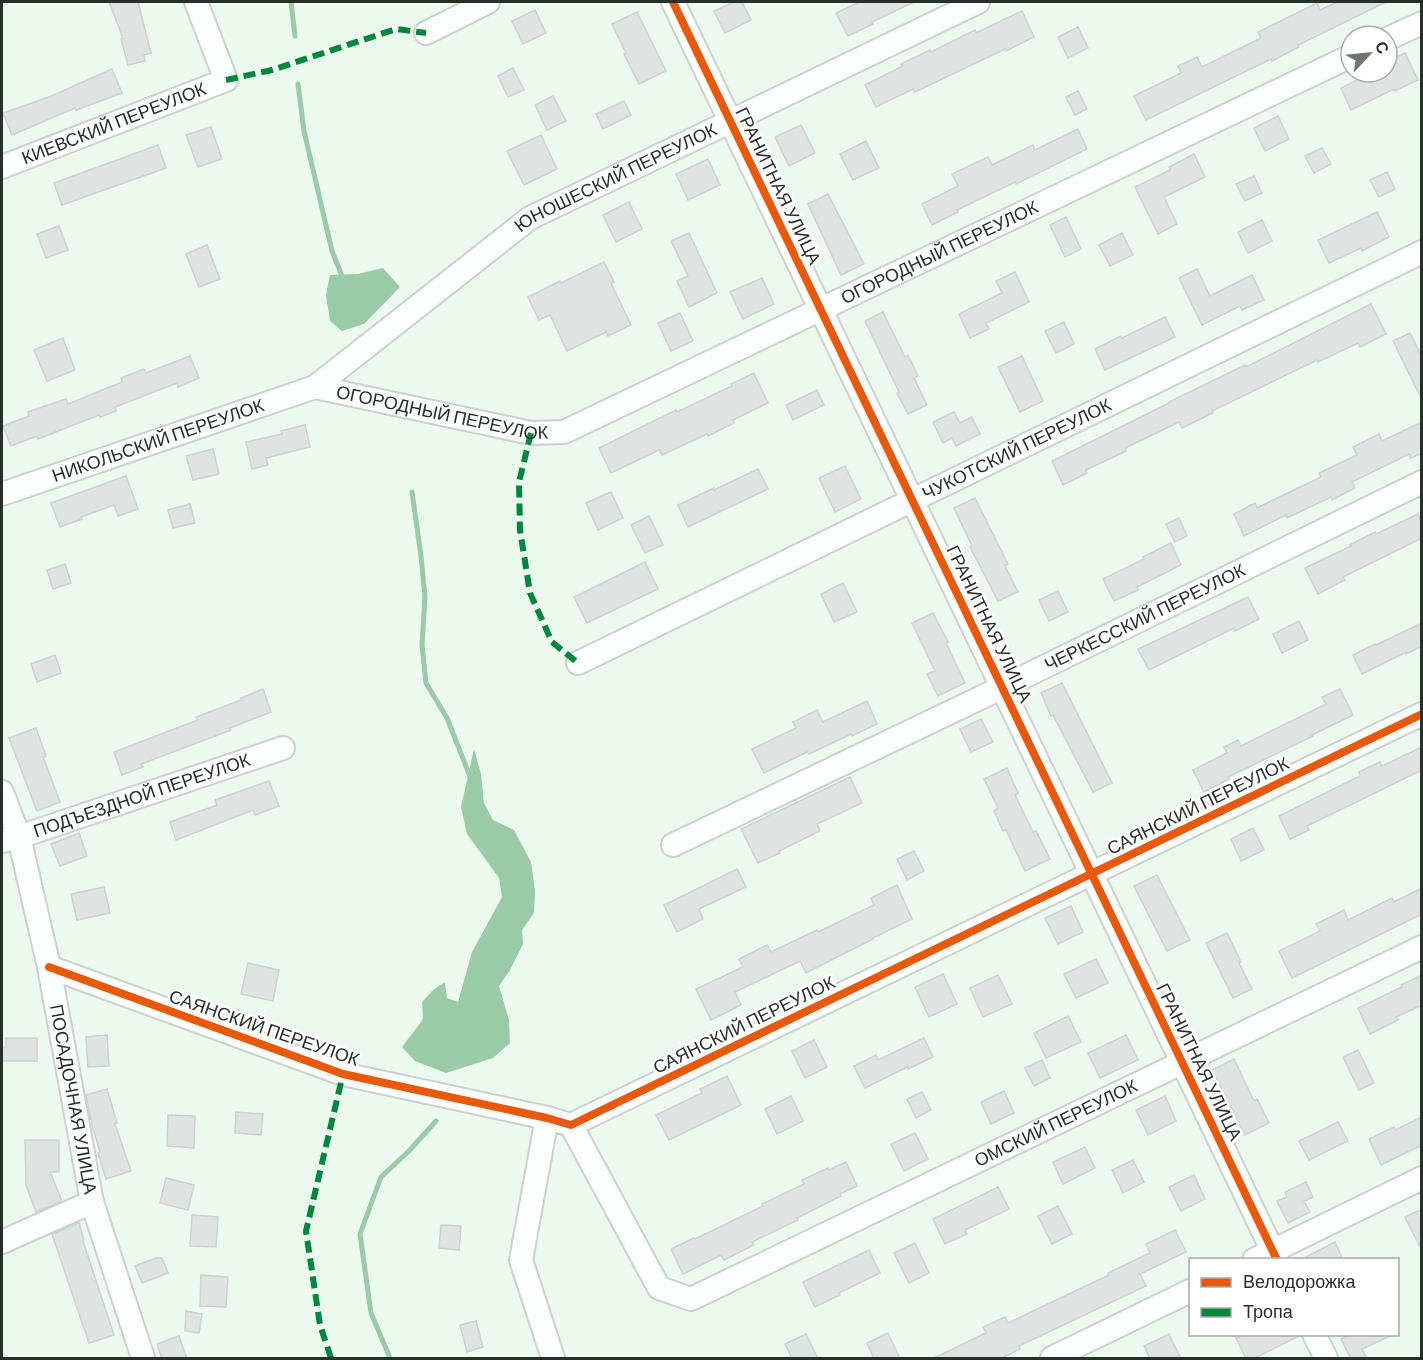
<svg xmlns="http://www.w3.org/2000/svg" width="1423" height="1360" font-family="Barlow,sans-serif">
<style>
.water{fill:#99cba6}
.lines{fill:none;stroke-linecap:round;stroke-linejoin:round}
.stream{stroke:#99cba6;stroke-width:5}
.building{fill:#dee3e2;stroke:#ccd1d1;stroke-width:1.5}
.minor-casing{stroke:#c9d3cc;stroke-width:26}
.minor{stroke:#fcfefd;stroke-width:22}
.quiet{stroke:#00873e;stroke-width:6;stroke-dasharray:12 6;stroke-linecap:butt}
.cycleway-casing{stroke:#fff;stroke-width:11}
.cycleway{stroke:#e8590c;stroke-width:8}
.labels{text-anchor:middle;stroke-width:5;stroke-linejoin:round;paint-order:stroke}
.street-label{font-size:18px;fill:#272f29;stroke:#fff}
</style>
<rect width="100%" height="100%" fill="#ecf9ef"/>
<!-- water -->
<g class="water">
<path d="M383,268L400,287L364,324L342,331L330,321L326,295L330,275L358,274Z"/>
<path d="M474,749L481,774L484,803L493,820L514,830L531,862L535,891L534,913L522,930L523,944L510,970L499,986L509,1020L510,1043L493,1058L446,1073L415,1061L402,1047L421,1022L423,1018L422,1002L433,990L445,982L447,998L458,1002L472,952L502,897L499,878L467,834L461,807Z"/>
</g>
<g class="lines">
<!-- stream -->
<g class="stream">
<path d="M291,2L295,36"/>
<path d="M298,84L304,131L332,251L344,281"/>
<path d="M412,492L421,556L425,597L422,645L426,683L447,718L471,779"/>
<path d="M390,1358L371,1313L360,1234L381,1177L409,1151L436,1121"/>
</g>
</g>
<!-- building -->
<g class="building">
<path d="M109,2H138L151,53L144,55L145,61L128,65L121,39L123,38Z"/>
<path d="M734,2H742L751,20L725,33L714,11Z"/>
<path d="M859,2H914L872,22L873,24L848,36L836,13Z"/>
<path d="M1337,2H1386L1298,45L1299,47L1272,61L1271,59L1146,120L1134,96L1181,73L1178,66L1197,57L1202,67L1261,38L1258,32L1317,3L1320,10Z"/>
<path d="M535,10L546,33L523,44L512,21Z"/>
<path d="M1022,11L1034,37L1006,51L1005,49L915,92L913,89L876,107L865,85L903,66L901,64L930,50L931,52L975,30L976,33Z"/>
<path d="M637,12L666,71L639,84L624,54L626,53L612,24Z"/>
<path d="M1078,27L1088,48L1068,58L1058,37Z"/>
<path d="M1405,53L1418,80L1395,91L1394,89L1351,110L1341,88L1374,72H1387V62Z"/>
<path d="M513,68L524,90L508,97L498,76Z"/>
<path d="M112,69L122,93L76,110L75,108L12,135L3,113L49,97Z"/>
<path d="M1078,91L1087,109L1075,115L1066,97Z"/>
<path d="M553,96L566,121L547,130L535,105Z"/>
<path d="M624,101L631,115L603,129L596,114Z"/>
<path d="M1278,116L1289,139L1265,151L1254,128Z"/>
<path d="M801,125L815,153L789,166L775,137Z"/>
<path d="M211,127L222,159L198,167L186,135Z"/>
<path d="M1078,129L1087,149L1016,184L1015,182L957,210L958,212L932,225L922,204L958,186L952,174L988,157L992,165L1033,145L1035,150Z"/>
<path d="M541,135L557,169L524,185L507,151Z"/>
<path d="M866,141L879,168L853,180L840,154Z"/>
<path d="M158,145L166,168L62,205L54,183Z"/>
<path d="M1322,148L1331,164L1314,173L1305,156Z"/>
<path d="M1194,154L1205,177L1164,197L1177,224L1158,234L1135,187L1170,170L1169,167Z"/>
<path d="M708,159L720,185L688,200L676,174Z"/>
<path d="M1387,172L1395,189L1379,197L1370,180Z"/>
<path d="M1254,176L1262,193L1245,201L1236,184Z"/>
<path d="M828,194L864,264L841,275L808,204Z"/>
<path d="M629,202L642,229L616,242L603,215Z"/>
<path d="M1377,212L1389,237L1362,251L1361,248L1329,263L1318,240Z"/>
<path d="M1066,217L1081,249L1065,257L1050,225Z"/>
<path d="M1262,220L1272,241L1248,253L1238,232Z"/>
<path d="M59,226L68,250L46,258L37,234Z"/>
<path d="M689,233L717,293L689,307L677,281L688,276L671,241Z"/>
<path d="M1122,233L1133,255L1110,266L1099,245Z"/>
<path d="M207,245L220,279L199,287L186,254Z"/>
<path d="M604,262L614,282L611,283L631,325L608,336L606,332L567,351L550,315L539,320L528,297L560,281L561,283Z"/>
<path d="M1197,269L1210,296L1252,275L1264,300L1242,310L1240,306L1202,325L1179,278Z"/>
<path d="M1015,272L1029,302L986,323L989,329L970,338L959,314L1002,293L996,281Z"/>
<path d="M762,278L774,304L743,319L730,292Z"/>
<path d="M1371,304L1386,334L1360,347L1358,343L1318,362L1317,360L1212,411L1213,413L1182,428L1179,422L1125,448L1126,451L1086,470L1087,473L1063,485L1052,461L1169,403V402L1245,365L1246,367Z"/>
<path d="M883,312L905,357L908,355L918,376L914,378L927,405L908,414L897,393L899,392L865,321Z"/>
<path d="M680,313L693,341L671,351L658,323Z"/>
<path d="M1165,317L1175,337L1105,370L1095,349L1121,336L1122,338Z"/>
<path d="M1064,322L1074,344L1056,353L1045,331Z"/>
<path d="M1410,333L1422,357V400L1393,341Z"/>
<path d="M63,338L75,370L47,381L34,350Z"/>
<path d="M190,356L199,378L178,387L177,383L115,407L116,411L100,417L99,415L38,439L37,436L11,446L3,426L29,416L28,412L66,399L68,404L122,382L121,378L144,369L146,373Z"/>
<path d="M1022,356L1043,401L1020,412L998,367Z"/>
<path d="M754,373L768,403L733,420L734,423L708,436L707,434L662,455L659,450L611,473L599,448L676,410L677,412L732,386L731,384Z"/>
<path d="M817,390L824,405L793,420L786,405Z"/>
<path d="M954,412L960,423L972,417L980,434L956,446L952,438L943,443L933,422Z"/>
<path d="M1422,422V453L1411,458L1409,454L1352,482L1355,488L1332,500L1331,497L1287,518L1286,515L1244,536L1234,514L1255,503L1257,508L1321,477L1319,473L1357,455L1353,447L1379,434L1382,441Z"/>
<path d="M305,425L310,447L266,458L268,465L252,469L246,442L282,434L281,431Z"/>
<path d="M213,449L219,474L193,480L186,456Z"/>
<path d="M845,466L861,499L835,512L819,478Z"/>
<path d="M758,469L768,489L688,527L678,505L714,488V490Z"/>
<path d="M126,476L138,509L118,516L114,505L81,517L82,519L60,527L51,503Z"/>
<path d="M611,492L623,518L598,530L586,503Z"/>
<path d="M975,498L1008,564L1005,566L1018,592L998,601L970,547L972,546L954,508Z"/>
<path d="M190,504L195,523L173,528L168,510Z"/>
<path d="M1418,514L1422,523V538L1343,577L1345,580L1318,594L1305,568L1351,546L1350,545L1375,532L1376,534Z"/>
<path d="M649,516L663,545L645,553L631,525Z"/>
<path d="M1179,518L1187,536L1175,542L1166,524Z"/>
<path d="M1171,543L1181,565L1137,587L1138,590L1114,601L1103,579L1144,559L1143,557Z"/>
<path d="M645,562L658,589L587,623L574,597Z"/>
<path d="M65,564L71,583L53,589L47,570Z"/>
<path d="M843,583L857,612L834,622L821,594Z"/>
<path d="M1058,591L1068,612L1049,621L1039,600Z"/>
<path d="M1248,597L1259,619L1235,631L1234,628L1149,670L1138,649Z"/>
<path d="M933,613L948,642L946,643L965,683L938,696L927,674L935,671L912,623Z"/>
<path d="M1299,621L1308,640L1282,653L1273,634Z"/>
<path d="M1422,623V646L1406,654V652L1362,674L1353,655L1375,644L1376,645Z"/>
<path d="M55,655L61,673L37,682L31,664Z"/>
<path d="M1062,683L1112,783L1093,792L1053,715L1051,716L1041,693Z"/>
<path d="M263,689L271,712L230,728L231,730L141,764L143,767L122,775L114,752L198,720L196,717L241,700V698Z"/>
<path d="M1340,689L1353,715L1312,735L1313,736L1228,777L1229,779L1204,792L1193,770L1227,753L1224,747L1238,740L1241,746L1326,704L1322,697Z"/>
<path d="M867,701L877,724L852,736L851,734L809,754L807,752L764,773L752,749L796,728L793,722L817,710L823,722Z"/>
<path d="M981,719L993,742L971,752L960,729Z"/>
<path d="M36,728L46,756L43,757L60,802L37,811L9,738Z"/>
<path d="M1422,747V770L1307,826L1309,830L1290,839L1279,816L1360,776L1359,772L1380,762L1382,766Z"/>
<path d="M1007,768L1018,793L1015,795L1033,832L1036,831L1050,859L1025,871L1006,830L1003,831L994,811L998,808L984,779Z"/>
<path d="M850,777L862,803L817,824L820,831L779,851L780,853L758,863L741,829Z"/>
<path d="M269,781L279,806L255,815L253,810L176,840L170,822L217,805L215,800Z"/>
<path d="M1253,828L1264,850L1241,861L1231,839Z"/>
<path d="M79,833L87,856L60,866L51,844Z"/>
<path d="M914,851L924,871L907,880L897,859Z"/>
<path d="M737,869L746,887L699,909L703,919L677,932L664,905Z"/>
<path d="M1157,875L1190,940L1167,951L1134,886Z"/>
<path d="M897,885L912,919L873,938V939L806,973L800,961L735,992L741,1005L711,1020L696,989L743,967L739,959L767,945L771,952L817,930L818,932L874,905L871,898Z"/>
<path d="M104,887L110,913L77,920L71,894Z"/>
<path d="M1422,888V914L1292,978L1279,951L1320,931L1316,924L1344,910L1348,920L1392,898L1394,902Z"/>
<path d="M1071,906L1083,932L1058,944L1045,918Z"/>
<path d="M1227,933L1241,962L1239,963L1252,989L1233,998L1206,943Z"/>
<path d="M1096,959L1108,983L1076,998L1064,974Z"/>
<path d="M248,963L279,970L273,1001L241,994Z"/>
<path d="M943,974L957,1004L929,1017L915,987Z"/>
<path d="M998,975L1012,1004L983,1017L970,988Z"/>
<path d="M1422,975V1005L1396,1017L1398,1020L1370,1034L1358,1008L1402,987L1401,985Z"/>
<path d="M1068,1016L1081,1042L1046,1058L1034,1033Z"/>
<path d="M107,1035L109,1066L88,1067L86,1037Z"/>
<path d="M1126,1035L1138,1060L1100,1078L1088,1053Z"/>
<path d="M6,1038H37V1061H2V1047H6Z"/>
<path d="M924,1038L933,1057L908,1069L907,1067L865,1088L854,1066L876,1055L878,1060Z"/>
<path d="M814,1040L827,1067L805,1078L792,1051Z"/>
<path d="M1358,1050L1374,1083L1359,1090L1343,1057Z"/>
<path d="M1234,1059L1254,1101L1257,1099L1269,1123L1245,1135L1212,1070Z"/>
<path d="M1042,1060L1050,1078L1034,1086L1025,1068Z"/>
<path d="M727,1076L741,1105L669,1140L656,1115L702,1093L700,1089Z"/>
<path d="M107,1089L117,1123L115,1124L131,1171L106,1179L98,1153L100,1152L92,1125L86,1095Z"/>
<path d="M1004,1091L1014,1113L991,1124L981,1102Z"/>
<path d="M922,1092L931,1110L916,1118L907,1099Z"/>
<path d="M791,1096L803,1121L777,1134L765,1109Z"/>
<path d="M1165,1096L1176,1121L1148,1135L1136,1110Z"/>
<path d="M236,1112L263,1114L261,1135L235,1133Z"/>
<path d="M168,1115L195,1116L194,1148L167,1146Z"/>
<path d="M1422,1117V1145L1381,1165L1369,1139L1394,1127L1395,1130Z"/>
<path d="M1338,1122L1348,1141L1309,1160L1299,1141Z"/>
<path d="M915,1133L928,1159L904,1171L891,1144Z"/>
<path d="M25,1140H59V1172H50L62,1201L36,1212L26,1185Z"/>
<path d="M1085,1147L1095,1168L1063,1184L1053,1162Z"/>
<path d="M1133,1160L1144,1182L1123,1193L1112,1170Z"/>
<path d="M846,1162L857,1186L840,1194L841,1196L797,1218L798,1220L752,1242L754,1245L724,1260L721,1255L683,1274L671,1249L694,1238L695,1239L763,1206L762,1204L804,1184L802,1180L828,1168L829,1170Z"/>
<path d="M1194,1175L1205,1199L1181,1211L1169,1187Z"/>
<path d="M166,1178L194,1185L188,1210L160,1203Z"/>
<path d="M1306,1182L1313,1197L1304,1201L1310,1212L1288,1223L1277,1201L1287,1197L1285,1192Z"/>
<path d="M998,1187L1009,1209L965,1230L967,1234L945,1244L933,1219Z"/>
<path d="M1058,1206L1072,1234L1052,1244L1038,1216Z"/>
<path d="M1422,1209V1251L1405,1217Z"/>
<path d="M192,1215L218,1217L216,1247L190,1246Z"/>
<path d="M79,1223L84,1240L83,1241L114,1335L89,1343L52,1234Z"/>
<path d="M441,1225L461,1226L459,1250L439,1248Z"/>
<path d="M1175,1230L1186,1252L1140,1274L1146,1286L1019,1346L1020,1349L1000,1359H932L986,1333L983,1327L1005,1317L1008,1323L1109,1275L1108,1273L1150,1253L1146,1244Z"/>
<path d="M1335,1242L1343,1260H1300Z"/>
<path d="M915,1243L929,1273L909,1283L894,1253Z"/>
<path d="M869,1250L880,1273L839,1293L840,1295L815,1307L803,1282Z"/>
<path d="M156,1258H162L168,1273L142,1283L135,1266Z"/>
<path d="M201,1275L228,1277L226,1307L200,1306Z"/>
<path d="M186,1311L202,1314L199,1333L185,1331Z"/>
<path d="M476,1321L483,1347L467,1352L460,1325Z"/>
<path d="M888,1333L900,1359H874L867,1343Z"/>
<path d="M806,1334L818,1359H792L785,1344Z"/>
<path d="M1169,1334L1181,1359H1150L1144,1346Z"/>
<path d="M1244,1335H1301L1253,1359H1246L1236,1338Z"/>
<path d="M1349,1335H1392L1362,1349L1367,1359H1351L1341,1339Z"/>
<path d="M179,1336L187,1359H162L157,1344Z"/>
</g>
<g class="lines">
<!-- minor casing -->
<g class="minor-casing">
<g id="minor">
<path d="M673,2L1277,1260"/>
<path d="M426,33L488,2"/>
<path d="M1387,39L1422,23"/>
<path id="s1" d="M2,167L226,80L196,2"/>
<path id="s2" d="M315,387L531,433L564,432L1351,56"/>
<path id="s3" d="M2,494L315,387L530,218L978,2"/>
<path id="s4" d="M578,663L1422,252"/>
<path id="s5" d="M2,792L19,837L49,967L92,1202L143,1358"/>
<path id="s6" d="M2,841L19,837L283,748"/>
<path id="s7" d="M673,845L1003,687L1422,482"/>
<path d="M49,967L343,1074L547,1118L571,1125L1422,714"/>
<path d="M547,1118L521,1260L553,1358"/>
<path id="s8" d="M571,1125L659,1288L691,1299L1422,947"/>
<path d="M2,1242L92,1202"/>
<path d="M1254,1260L1422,1178"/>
<path d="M1314,1334L1326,1358"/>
<path d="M1052,1358L1190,1291"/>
</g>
</g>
<!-- minor -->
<use href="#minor" class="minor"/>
<!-- quiet -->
<g class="quiet">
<path d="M226,80L272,70L396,29L426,33"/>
<path d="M531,433L519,482L520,530L530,593L552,642L578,663"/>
<path d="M331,1358L320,1325L306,1231L343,1074"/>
</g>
<!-- cycleway casing -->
<g class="cycleway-casing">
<g id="cycleway">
<path d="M673,2L1277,1260"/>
<path d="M49,967L343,1074L547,1118L571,1125L1422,714"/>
</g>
</g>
<!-- cycleway -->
<use href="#cycleway" class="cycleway"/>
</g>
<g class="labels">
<!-- street labels -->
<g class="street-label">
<text dy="6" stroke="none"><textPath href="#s1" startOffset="120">КИЕВСКИЙ ПЕРЕУЛОК</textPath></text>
<text dy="6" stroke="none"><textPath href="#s3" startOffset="699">ЮНОШЕСКИЙ ПЕРЕУЛОК</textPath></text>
<text transform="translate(778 186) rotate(64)" y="6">ГРАНИТНАЯ УЛИЦА</text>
<text dy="6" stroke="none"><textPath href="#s2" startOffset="670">ОГОРОДНЫЙ ПЕРЕУЛОК</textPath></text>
<text dy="6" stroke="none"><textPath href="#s2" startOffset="130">ОГОРОДНЫЙ ПЕРЕУЛОК</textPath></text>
<text dy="6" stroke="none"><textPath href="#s3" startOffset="165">НИКОЛЬСКИЙ ПЕРЕУЛОК</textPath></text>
<text dy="6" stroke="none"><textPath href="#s4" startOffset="488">ЧУКОТСКИЙ ПЕРЕУЛОК</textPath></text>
<text dy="6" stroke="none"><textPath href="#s7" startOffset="524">ЧЕРКЕССКИЙ ПЕРЕУЛОК</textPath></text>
<text transform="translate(989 624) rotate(64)" y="6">ГРАНИТНАЯ УЛИЦА</text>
<text dy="6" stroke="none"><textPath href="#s6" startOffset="147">ПОДЪЕЗДНОЙ ПЕРЕУЛОК</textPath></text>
<text transform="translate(1198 806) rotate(-26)" y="6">САЯНСКИЙ ПЕРЕУЛОК</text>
<text transform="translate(744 1025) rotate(-26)" y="6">САЯНСКИЙ ПЕРЕУЛОК</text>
<text transform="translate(264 1028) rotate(19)" y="6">САЯНСКИЙ ПЕРЕУЛОК</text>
<text transform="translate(1199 1062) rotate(64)" y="6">ГРАНИТНАЯ УЛИЦА</text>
<text dy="6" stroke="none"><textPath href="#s5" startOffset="316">ПОСАДОЧНАЯ УЛИЦА</textPath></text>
<text dy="6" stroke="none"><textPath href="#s8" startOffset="624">ОМСКИЙ ПЕРЕУЛОК</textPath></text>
</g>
</g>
<!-- border -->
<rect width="1423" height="1360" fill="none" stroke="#272f29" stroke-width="6"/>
<!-- legend -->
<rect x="1189" y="1258" width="210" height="78" fill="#ffffff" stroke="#a9aca9" stroke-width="1.5"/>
<rect x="1201" y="1278" width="30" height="9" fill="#e8590c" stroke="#a9aca9" stroke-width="1.5"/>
<text x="1243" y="1288" font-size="18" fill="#272f29">Велодорожка</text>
<rect x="1201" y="1308" width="30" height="9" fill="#00873e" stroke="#a9aca9" stroke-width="1.5"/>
<text x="1243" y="1318" font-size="18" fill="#272f29">Тропа</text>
<!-- north arrow -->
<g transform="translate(1369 54) rotate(64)"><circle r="28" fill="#ffffff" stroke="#a9aca9" stroke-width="1.5"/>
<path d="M0-4.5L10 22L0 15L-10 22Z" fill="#6c766e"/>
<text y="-9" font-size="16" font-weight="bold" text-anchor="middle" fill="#272f29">С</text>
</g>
</svg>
